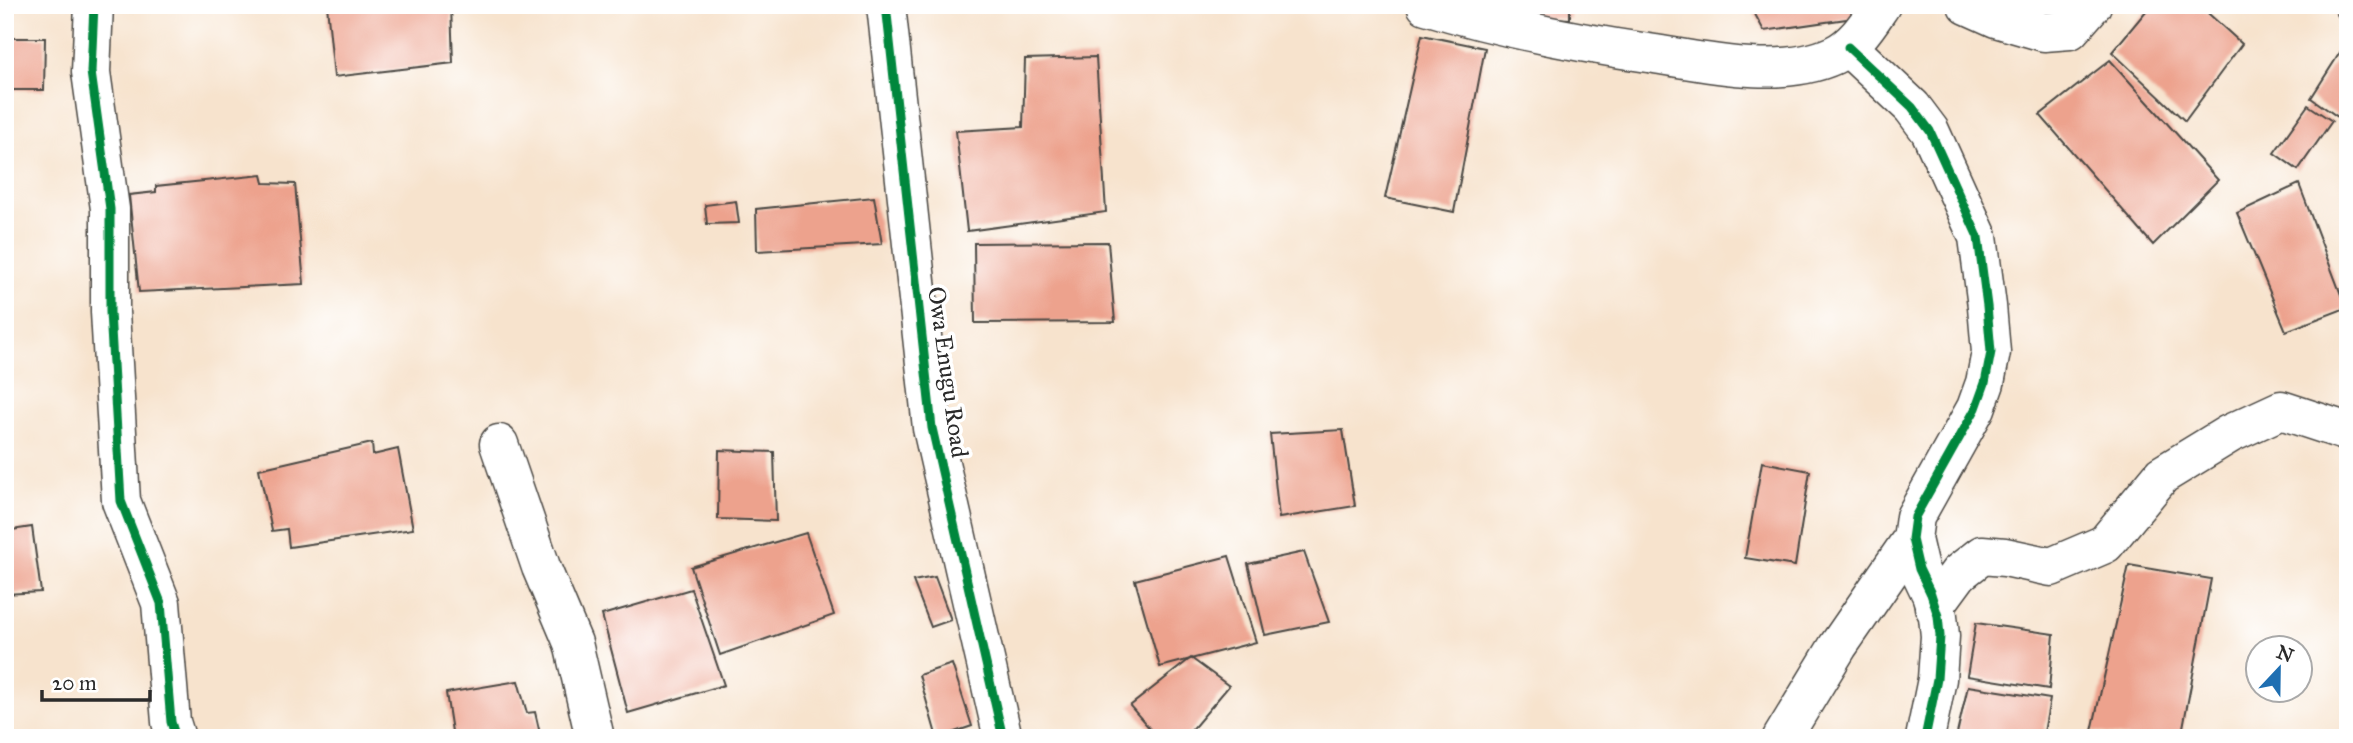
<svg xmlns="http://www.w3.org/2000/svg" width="2353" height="743" font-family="'IM FELL Great Primer',serif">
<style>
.building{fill:#eda28d}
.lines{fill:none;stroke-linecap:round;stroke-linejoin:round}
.minor-casing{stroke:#4a4743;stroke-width:41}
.minor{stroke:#fff;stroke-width:38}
.cycleway-casing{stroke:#fff;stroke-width:13}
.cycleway{stroke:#00873e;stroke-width:9}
.labels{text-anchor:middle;stroke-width:7;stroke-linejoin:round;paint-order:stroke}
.street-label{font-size:24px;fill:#2b2b2b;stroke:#fff}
</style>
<rect width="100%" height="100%" fill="#fff"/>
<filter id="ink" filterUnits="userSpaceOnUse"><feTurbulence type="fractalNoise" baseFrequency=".0143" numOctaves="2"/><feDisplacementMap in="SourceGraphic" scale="14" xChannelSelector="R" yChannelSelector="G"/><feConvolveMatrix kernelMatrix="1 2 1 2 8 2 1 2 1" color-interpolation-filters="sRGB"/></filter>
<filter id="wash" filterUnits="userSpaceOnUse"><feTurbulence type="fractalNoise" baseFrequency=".00686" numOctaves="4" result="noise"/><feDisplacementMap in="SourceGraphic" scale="28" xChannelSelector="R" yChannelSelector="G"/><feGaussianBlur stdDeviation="1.57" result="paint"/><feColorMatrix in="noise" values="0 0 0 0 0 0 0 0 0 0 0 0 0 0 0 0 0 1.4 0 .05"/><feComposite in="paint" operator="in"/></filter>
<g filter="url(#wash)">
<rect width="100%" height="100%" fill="#f7e3cd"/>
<g id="blocks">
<!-- building -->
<g class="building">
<path d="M327,5H451L453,63L334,77Z"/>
<path d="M1499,5H1570V19L1500,15Z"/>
<path d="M1750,5H1869L1874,15L1764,31Z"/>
<path d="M2151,5H2199L2242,44L2185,121L2112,52Z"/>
<path d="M2340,5H2348V33L2334,9Z"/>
<path d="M1422,35L1485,48L1454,212L1385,198Z"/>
<path d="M6,38H45L44,90H6Z"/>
<path d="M2348,40V103L2338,117L2311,98Z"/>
<path d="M1096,57L1106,212L967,231L956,131L1023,127L1025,59Z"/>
<path d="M2110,60L2218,180L2153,245L2040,115Z"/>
<path d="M2308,105L2332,121L2298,170L2274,153Z"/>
<path d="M262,175L264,183L295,184L304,284L139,292L129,195L156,192V186Z"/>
<path d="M2299,184L2346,308L2286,331L2237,213Z"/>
<path d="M874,197L882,244L757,251L756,209Z"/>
<path d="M736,201L739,223L707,224L705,205Z"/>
<path d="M1108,242L1115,322L975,323L974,243Z"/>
<path d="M1343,430L1355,506L1279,518L1270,434Z"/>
<path d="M372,443L373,455L398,449L413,529L289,547L287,529L272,531L259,469Z"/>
<path d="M719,450L774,452L776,521L718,519Z"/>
<path d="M1762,462L1810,471L1795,566L1745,558Z"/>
<path d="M32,527L41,592L5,594V531Z"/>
<path d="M806,533L834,615L720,655L691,567Z"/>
<path d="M1304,552L1329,622L1265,635L1248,564Z"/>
<path d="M1229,556L1256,642L1160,667L1135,580Z"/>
<path d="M2129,565L2211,579L2181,738H2130L2092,731Z"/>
<path d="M935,577L951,620L931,627L913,581Z"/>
<path d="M691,589L724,685L628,713L602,615Z"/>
<path d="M1976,623L2054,634L2049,689L1967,676Z"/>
<path d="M1191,658L1229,686L1185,738H1158L1130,706Z"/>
<path d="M952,664L972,726L937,738L919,675Z"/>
<path d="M518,681L527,713L535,712L541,738H453L446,693Z"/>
<path d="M1968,686L2050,699L2043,738H1956Z"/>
</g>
</g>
</g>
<g filter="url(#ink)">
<use href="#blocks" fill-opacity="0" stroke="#4a4743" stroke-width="2"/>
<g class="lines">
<!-- minor casing -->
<g class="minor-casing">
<g id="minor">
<path d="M94,5L91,72L110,209V312L121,501L161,603L171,722L176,738"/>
<path d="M886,5L932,428L1003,738"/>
<path d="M1426,5C1501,28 1578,43 1655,54C1709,63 1783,79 1834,55C1855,45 1868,24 1881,5"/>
<path d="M1967,5L1996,18L2044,32L2070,30L2092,5"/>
<path d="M1848,47L1912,107L1930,131L1978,237L1987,306L1991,352L1985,383L1976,408L1915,517L1912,539L1919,569L1931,594L1938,616L1940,636L1937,679L1925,738"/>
<path d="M499,444L541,567L573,643L595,738"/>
<path d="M1934,607L1959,573L1982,555L2005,557L2051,567L2105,544L2162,475L2229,434L2281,410L2348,432"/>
<path d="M1782,738L1838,646L1912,539"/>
</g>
</g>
<!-- minor -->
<use href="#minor" class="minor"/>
<!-- cycleway casing -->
<g class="cycleway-casing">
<g id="cycleway">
<path d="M94,5L91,72L110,209V312L121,501L161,603L171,722L176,738"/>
<path d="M886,5L932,428L1003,738"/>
<path d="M1848,47L1912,107L1930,131L1978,237L1987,306L1991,352L1985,383L1976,408L1915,517L1912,539L1919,569L1931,594L1938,616L1940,636L1937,679L1925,738"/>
</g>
</g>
<!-- cycleway -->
<use href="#cycleway" class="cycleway"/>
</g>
</g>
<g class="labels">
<!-- street labels -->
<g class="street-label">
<text transform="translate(948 372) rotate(82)" y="8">Owa Enugu Road</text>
</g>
</g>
<!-- margin -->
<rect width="2353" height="743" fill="none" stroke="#fff" stroke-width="28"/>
<!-- north arrow -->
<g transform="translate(2279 669) rotate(22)"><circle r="33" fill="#ffffff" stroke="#aaaaaa" stroke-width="2"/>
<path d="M0-5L12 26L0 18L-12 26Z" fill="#1f6fb2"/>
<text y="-10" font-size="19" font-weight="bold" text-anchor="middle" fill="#2b2b2b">N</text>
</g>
<!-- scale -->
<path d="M42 690v10h108v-10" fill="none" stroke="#2b2b2b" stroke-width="3.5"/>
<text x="52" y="690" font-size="21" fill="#2b2b2b" stroke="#ffffff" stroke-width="5" paint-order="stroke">20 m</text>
</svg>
